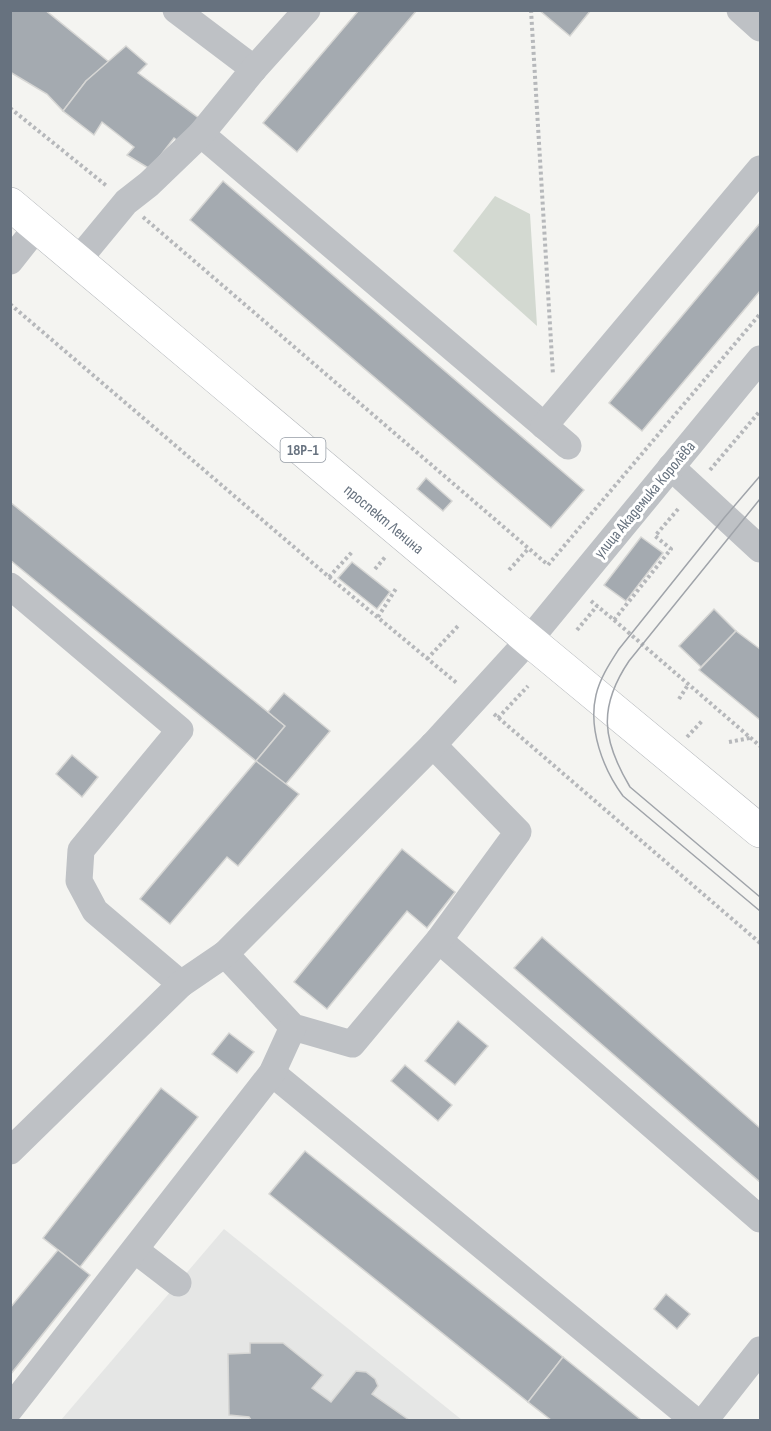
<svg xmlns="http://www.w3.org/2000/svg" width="771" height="1431" font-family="'Sofia Sans Condensed',sans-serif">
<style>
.built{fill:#e5e6e5}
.green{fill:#d3d9d1}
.building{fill:#a4aab0;stroke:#d6d6d4;stroke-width:1.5}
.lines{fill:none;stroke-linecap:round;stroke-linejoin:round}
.major-casing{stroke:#b2b5b9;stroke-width:34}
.path{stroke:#b6b8bb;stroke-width:4;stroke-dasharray:3 3;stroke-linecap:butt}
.minor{stroke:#bec1c5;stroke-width:27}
.major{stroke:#fff;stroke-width:33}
.tram{stroke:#a0a4aa;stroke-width:1.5}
.labels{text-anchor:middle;stroke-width:6;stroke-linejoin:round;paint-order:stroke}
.shield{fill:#fff;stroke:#959ca5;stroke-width:1.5}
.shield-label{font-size:15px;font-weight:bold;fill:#67727f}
.street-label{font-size:16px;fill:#67727f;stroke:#fff}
</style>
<rect width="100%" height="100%" fill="#f4f4f1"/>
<!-- built -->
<path class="built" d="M224,1229L462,1420H61Z"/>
<!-- green -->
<path class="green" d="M495,196L530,214L537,326L453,251Z"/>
<!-- building -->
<g class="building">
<path d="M10,10H45L109,62L86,81L63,111L47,94L10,72Z"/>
<path d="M359,10H417L297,152L263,123Z"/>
<path d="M539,10H591L570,36Z"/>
<path d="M126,46L147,64L138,73L200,119L181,143L174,138L150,169L127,155L134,147L102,122L94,135L63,111L86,81Z"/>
<path d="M223,181L584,490L551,528L190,220Z"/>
<path d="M760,223V291L642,431L609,403Z"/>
<path d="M426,478L452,501L443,511L417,489Z"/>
<path d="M10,502L285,726L256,761L10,560Z"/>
<path d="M641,537L663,553L626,601L604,585Z"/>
<path d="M352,562L390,592L377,609L338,578Z"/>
<path d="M714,609L736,631L701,667L679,646Z"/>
<path d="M736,631L760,649V720L699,670Z"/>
<path d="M284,693L330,731L285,785L256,761L285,726L268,712Z"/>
<path d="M72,755L98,777L82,797L56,774Z"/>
<path d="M256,761L299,794L238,866L227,857L170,924L140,899Z"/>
<path d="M402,849L455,892L427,928L407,911L327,1009L294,982Z"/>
<path d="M542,937L760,1128V1182L514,968Z"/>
<path d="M458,1021L488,1046L455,1085L425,1061Z"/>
<path d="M229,1033L254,1052L237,1073L212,1054Z"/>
<path d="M405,1065L452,1105L438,1121L391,1081Z"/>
<path d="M161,1088L198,1117L80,1267L43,1238Z"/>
<path d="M305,1151L563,1357L528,1402L269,1194Z"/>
<path d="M58,1250L90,1275L10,1375V1308Z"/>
<path d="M666,1294L690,1314L677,1329L654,1309Z"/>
<path d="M250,1343H283L323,1375L312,1388L331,1402L356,1371L366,1372L375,1379L378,1386L372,1394L409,1420H251L249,1417L229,1415L228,1354L250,1353Z"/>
<path d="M563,1357L641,1420H551L528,1402Z"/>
</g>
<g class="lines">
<!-- major casing -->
<g class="major-casing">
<g id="major">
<path id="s1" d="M10,204L529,640L760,831"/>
</g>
</g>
<!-- path -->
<g class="path">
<path d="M531,10L553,375"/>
<path d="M10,108L108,187"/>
<path d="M143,217L548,565L760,314"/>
<path d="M10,304L329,577L458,684"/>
<path d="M710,470L760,411"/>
<path d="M375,569L386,556"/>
<path d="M509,570L529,548"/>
<path d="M329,577L353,551"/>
<path d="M591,601L614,620L671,549L655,536L679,508"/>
<path d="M378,617L397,587"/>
<path d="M614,620L760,746"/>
<path d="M577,630L597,606"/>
<path d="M427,659L458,626"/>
<path d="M679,699L688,685"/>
<path d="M494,714L760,943"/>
<path d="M498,718L528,686"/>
<path d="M687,737L703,720"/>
<path d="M729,742L750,738"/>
</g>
<!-- minor -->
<g class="minor">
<path d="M176,10L254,69"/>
<path d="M740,10L760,28"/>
<path d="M201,134L568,446"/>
<path d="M78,260L126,202L149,184L201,134L254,69L307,10"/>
<path d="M10,261L37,227"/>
<path d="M544,426L760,169"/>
<path d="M671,467L760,549"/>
<path d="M10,586L180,730L81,850L79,881L95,911L181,984"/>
<path d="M439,940L760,1219"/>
<path d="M225,954L293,1027L352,1044L439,940L518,832L433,745"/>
<path d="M272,1073L694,1420"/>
<path d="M10,1151L181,984L225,954L433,745L529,640L760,359"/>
<path d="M135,1250L178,1283"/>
<path d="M10,1409L272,1073L293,1027"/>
<path d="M705,1420L760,1350"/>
</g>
<!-- major -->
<use href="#major" class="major"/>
<!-- tram -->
<g class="tram">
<path d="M760,476L724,518L619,649C610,663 600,678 596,695C588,729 603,769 623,796L760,911"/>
<path d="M760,499L629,661C598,707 602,740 630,787L760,897"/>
</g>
</g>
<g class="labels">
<!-- shield labels -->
<rect class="shield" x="280.5" y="438" width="45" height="24" rx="4.5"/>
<g class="shield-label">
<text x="303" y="455">18Р-1</text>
</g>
<!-- street labels -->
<g class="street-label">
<text transform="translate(644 499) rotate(-50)" y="6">улица Академика Королёва</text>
<text dy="6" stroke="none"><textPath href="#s1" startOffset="489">проспект Ленина</textPath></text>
</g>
</g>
<!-- border -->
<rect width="771" height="1431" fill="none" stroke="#67727f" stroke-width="24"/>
</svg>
